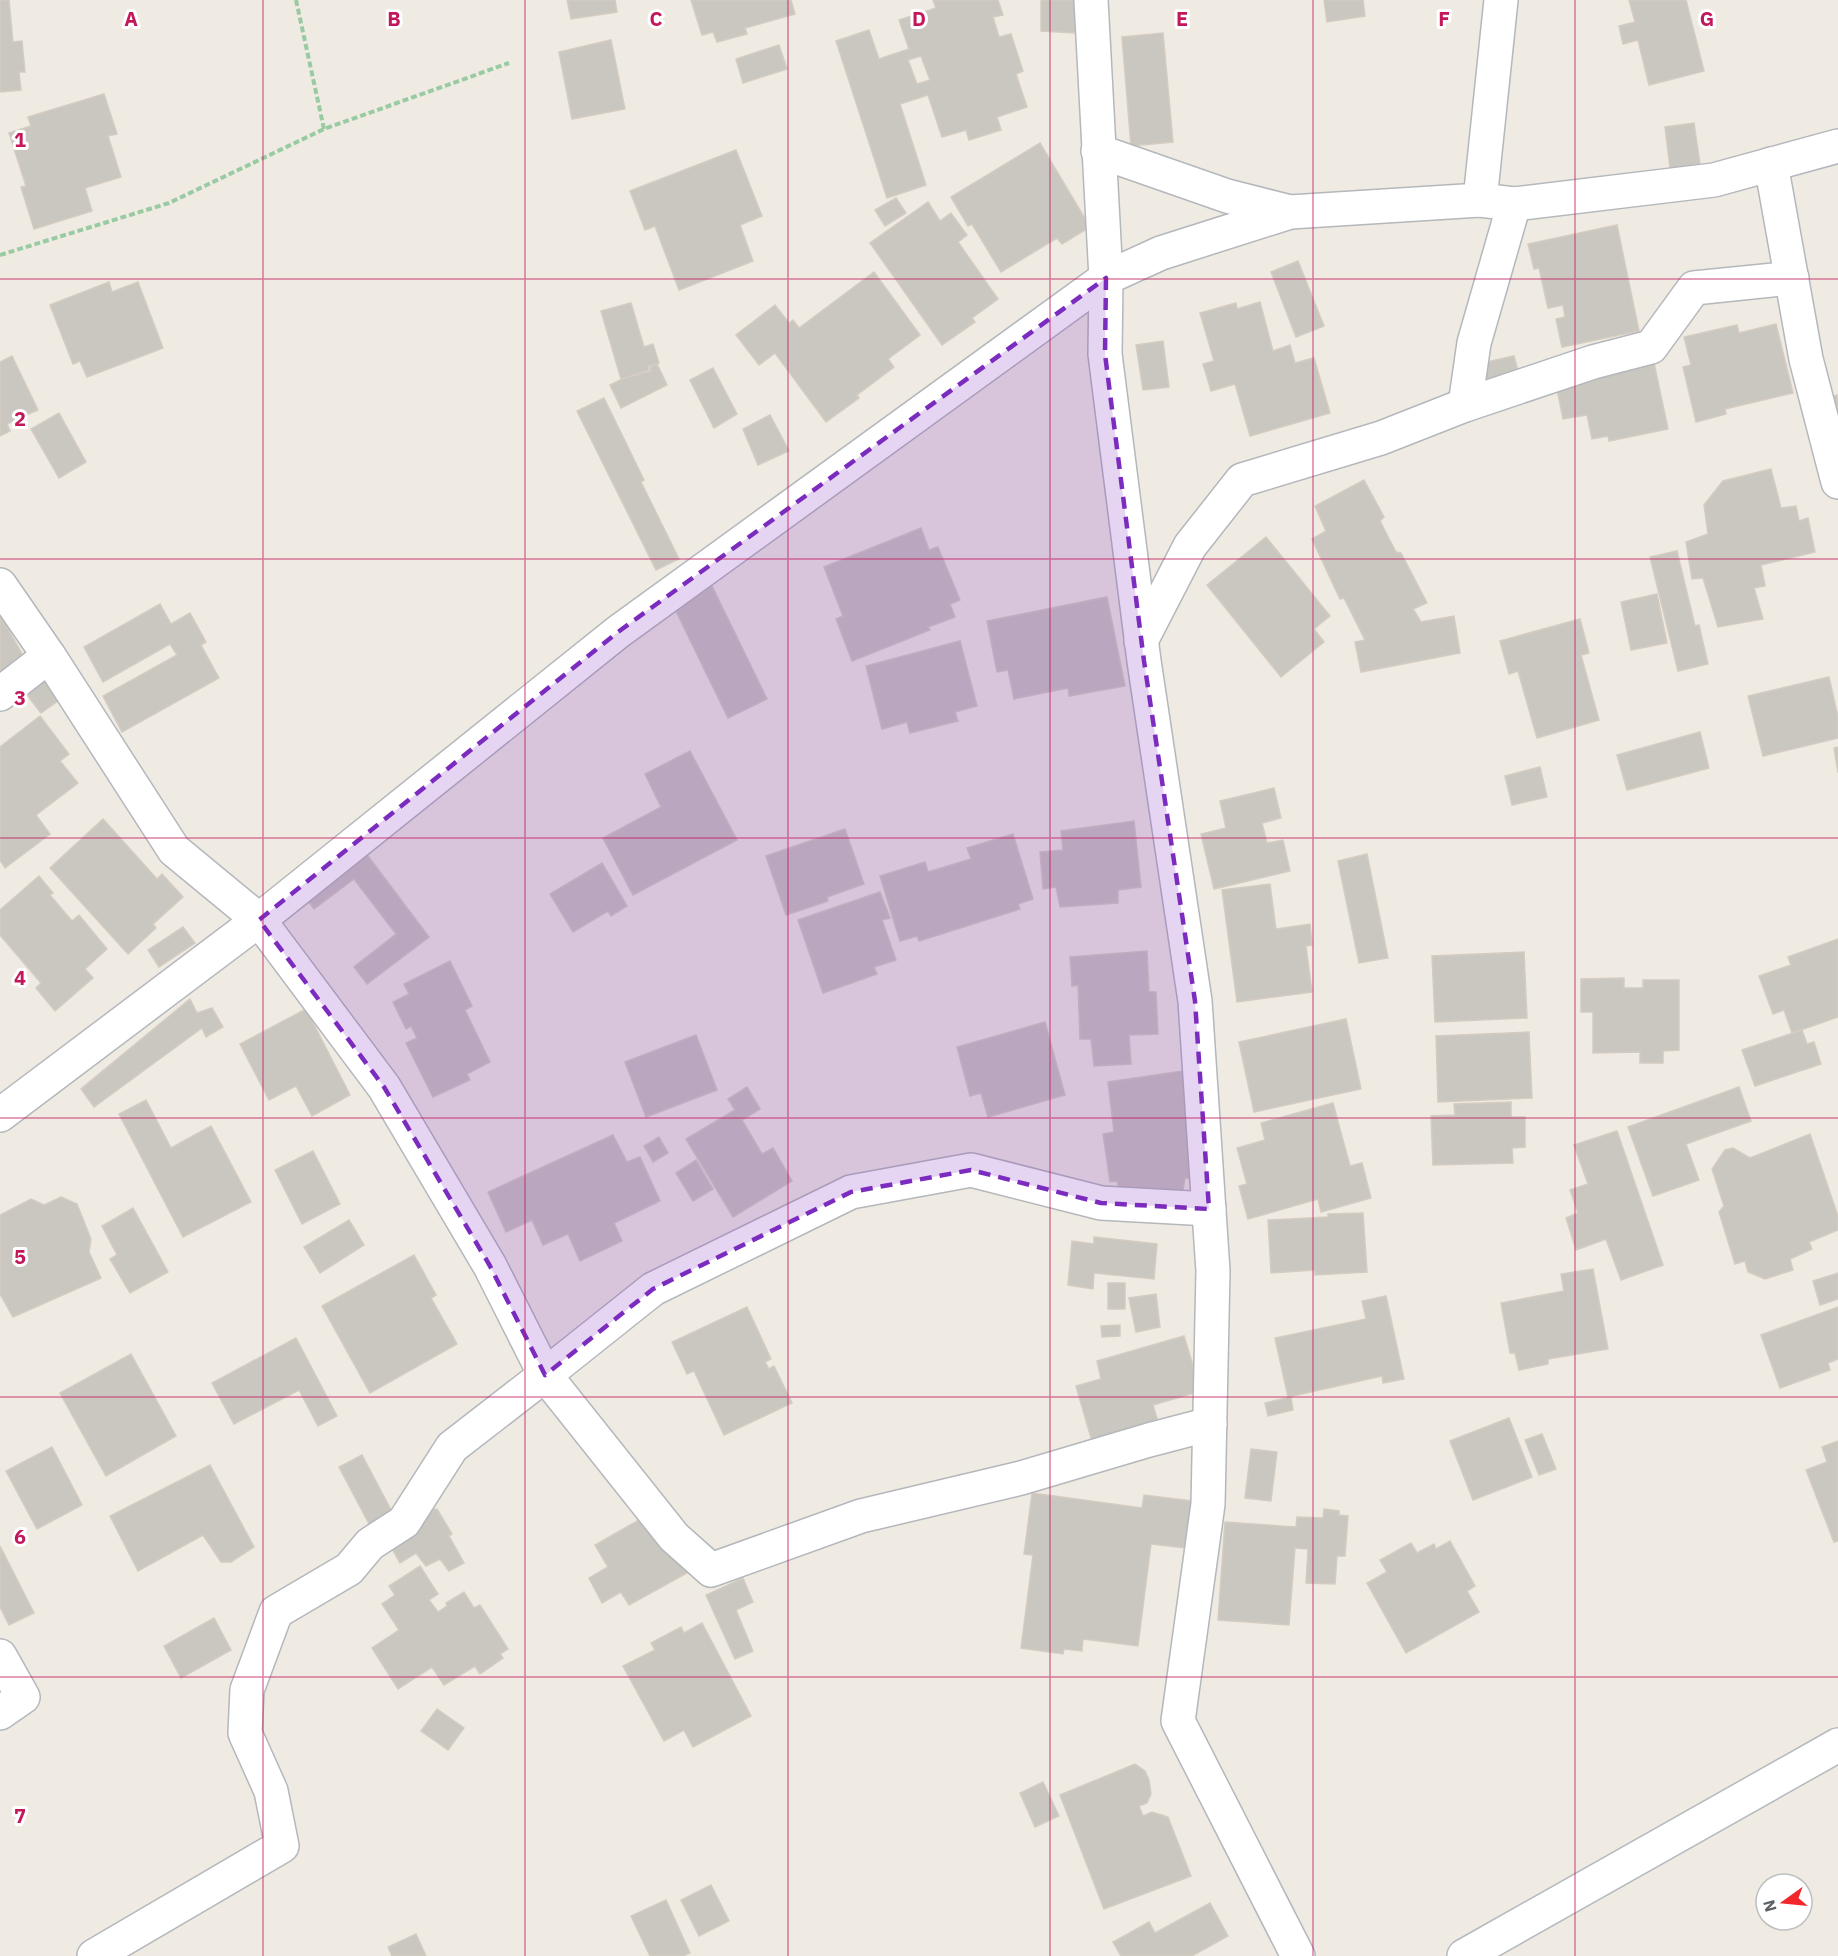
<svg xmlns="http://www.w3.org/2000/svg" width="1838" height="1956" font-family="'IBM Plex Sans',sans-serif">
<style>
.building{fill:#cac6c0;stroke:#d4ccc1;stroke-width:1.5;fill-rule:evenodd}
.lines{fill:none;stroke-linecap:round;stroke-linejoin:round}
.street-casing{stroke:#b4b7bb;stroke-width:36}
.secondary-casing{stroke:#b5b9be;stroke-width:36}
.path{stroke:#99cba2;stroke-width:4;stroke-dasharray:6 3;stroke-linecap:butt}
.street{stroke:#fff;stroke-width:33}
.secondary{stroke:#fff;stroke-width:33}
.marked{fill:#7b2cbf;fill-opacity:0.2;stroke:#7b2cbf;stroke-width:4.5;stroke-dasharray:12 8;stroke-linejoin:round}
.grid{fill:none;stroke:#c2185b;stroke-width:1.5;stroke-opacity:0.55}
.grid-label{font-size:20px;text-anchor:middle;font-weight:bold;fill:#c2185b;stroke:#fff;stroke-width:6;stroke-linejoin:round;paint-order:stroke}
</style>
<rect width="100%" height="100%" fill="#efebe3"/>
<!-- building -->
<g class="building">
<path d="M0,0H9L13,42L22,41L25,72H19L21,90L0,92Z"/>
<path d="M567,0H615L617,12L571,19Z"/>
<path d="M691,0H791L795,14L745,28L747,34L717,42L713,32L702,35Z"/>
<path d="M933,0H998L1003,15L993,17L999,37L1011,34L1023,71L1016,74L1027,107L997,117L1001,130L969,140L966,130L942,137L928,95L900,104L926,185L887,198L836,41L869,30L879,59L909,49L899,20L936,8ZM921,56L930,80L917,84L908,60Z"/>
<path d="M1041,0H1074L1075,33L1041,31Z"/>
<path d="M1324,0H1363L1365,16L1327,22Z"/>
<path d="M1629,0H1686L1704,71L1649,85L1638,40L1623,44L1619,26L1635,22Z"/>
<path d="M1163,33L1173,142L1131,146L1122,37Z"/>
<path d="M611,40L625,109L572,119L559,52Z"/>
<path d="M779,45L787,69L743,83L736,59Z"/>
<path d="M104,94L117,134L108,136L121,177L85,188L92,211L34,229L21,187L26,186L9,133L31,126L28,117Z"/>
<path d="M1694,123L1700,164L1670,168L1665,127Z"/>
<path d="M1040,143L1090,227L1062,244L1057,238L1001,272L972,224L968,226L951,197Z"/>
<path d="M736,150L762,216L740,225L753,261L679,290L655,226L645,230L630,191Z"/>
<path d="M896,198L906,213L885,226L875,210Z"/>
<path d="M928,202L940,221L951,213L967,235L958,242L998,299L972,318L975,322L942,345L870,243Z"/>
<path d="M1617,225L1639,331L1562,347L1556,319L1565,317L1563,305L1548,308L1539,268L1534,269L1528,244Z"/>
<path d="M1298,261L1324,326L1296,337L1271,272Z"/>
<path d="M874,272L920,335L888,359L894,367L857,395L859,398L826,422L775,353L759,365L736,335L775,305L789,323L793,320L799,328Z"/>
<path d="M109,282L112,292L138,282L163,348L87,377L80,361L73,364L50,305Z"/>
<path d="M1260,302L1273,351L1290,345L1295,363L1314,358L1330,413L1250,436L1235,384L1211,391L1203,364L1214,361L1200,313L1236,303L1237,309Z"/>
<path d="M631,303L644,347L653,344L659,363L648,366L649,370L621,379L601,311Z"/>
<path d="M1776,324L1793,393L1725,409L1726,414L1696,422L1683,367L1691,365L1684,337L1737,325L1739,333Z"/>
<path d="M1163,341L1169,387L1143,390L1136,345Z"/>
<path d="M12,356L38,410L7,424L10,431L0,436V362Z"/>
<path d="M1514,356L1521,382L1483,391L1478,364Z"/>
<path d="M1653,358L1668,429L1609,441L1608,436L1592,439L1587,415L1563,419L1555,379Z"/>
<path d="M657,364L667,385L621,408L610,385L622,379L651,371L650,367Z"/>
<path d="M713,368L737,414L714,428L690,380Z"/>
<path d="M1838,395V414L1833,396Z"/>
<path d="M604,398L644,480L641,482L679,559L656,570L577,411Z"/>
<path d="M59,413L86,462L59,478L31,429Z"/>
<path d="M770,415L789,451L758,465L743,429Z"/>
<path d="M1771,469L1781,508L1796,506L1799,521L1808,518L1815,552L1761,565L1765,586L1754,588L1763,619L1718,627L1703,578L1692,579L1686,542L1708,534L1704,505L1723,481Z"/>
<path d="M1364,480L1384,517L1380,521L1396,552L1401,553L1427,603L1413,609L1421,622L1454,616L1460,653L1361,672L1355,642L1365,640L1344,598L1340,599L1312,539L1326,531L1315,506Z"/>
<path d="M921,528L929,550L938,547L960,600L950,604L955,617L928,627L930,630L852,661L836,619L843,616L824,567Z"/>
<path d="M1266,537L1330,616L1314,629L1324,642L1281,677L1207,585Z"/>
<path d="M1677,551L1695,626L1699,625L1708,664L1678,671L1650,557Z"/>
<path d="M712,586L767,699L728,718L673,605Z"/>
<path d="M1657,594L1667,643L1631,650L1621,602Z"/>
<path d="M1107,597L1125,686L1069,696L1068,688L1014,699L1008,670L997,672L987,621Z"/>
<path d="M160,604L171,624L190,613L206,642L201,645L219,678L122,732L103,696L177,655L170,644L103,682L84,647Z"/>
<path d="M0,615L25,659L0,673Z"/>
<path d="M1580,619L1589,653L1581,655L1599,720L1537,738L1518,671L1509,674L1500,641Z"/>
<path d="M960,641L977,706L955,712L958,721L910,733L907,722L882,729L866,666Z"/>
<path d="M44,668L65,696L41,713L21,687Z"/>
<path d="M1829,677L1838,717V738L1763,756L1748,696Z"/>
<path d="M40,716L69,754L60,761L78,783L36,815L50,834L5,868L0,860V747Z"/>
<path d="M1700,732L1709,768L1627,790L1617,755Z"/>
<path d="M1838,747V773L1834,748Z"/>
<path d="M690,751L737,840L633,895L603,838L661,807L645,774Z"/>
<path d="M1540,767L1547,797L1512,805L1505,776Z"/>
<path d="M1274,788L1281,818L1262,823L1267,843L1283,840L1290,871L1214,889L1201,834L1226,828L1220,801Z"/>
<path d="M103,819L157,879L162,874L183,897L153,924L156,928L128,954L50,868Z"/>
<path d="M1134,821L1141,887L1118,890V903L1060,907L1056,887L1043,889L1040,852L1063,850L1061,831Z"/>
<path d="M845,829L864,884L827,897L828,901L786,915L766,856Z"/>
<path d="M1013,834L1033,899L1018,904L1020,909L919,941L917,936L900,941L880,876L925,862L928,872L971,859L967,848Z"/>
<path d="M359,844L429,937L367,984L354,967L396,934L354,879L314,909L300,890Z"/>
<path d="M1367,854L1388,958L1359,963L1338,861Z"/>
<path d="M602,863L627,906L611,916L608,911L573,932L550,894Z"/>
<path d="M39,876L53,893L50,895L72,921L79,915L107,949L85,969L93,978L55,1011L36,988L41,983L0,935V910Z"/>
<path d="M1270,884L1276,929L1310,924L1312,945L1306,946L1312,992L1237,1002L1222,890Z"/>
<path d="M880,892L890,918L882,920L896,960L874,967L877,974L823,993L798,920Z"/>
<path d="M183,927L195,943L159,967L148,950Z"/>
<path d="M1838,939V1017L1792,1033L1784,1010L1773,1014L1759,976L1791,965L1788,957Z"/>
<path d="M1147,951L1149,992H1156L1158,1034L1129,1035L1131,1064L1094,1066L1091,1039H1080L1078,985L1072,986L1070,957Z"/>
<path d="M1524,952L1527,1018L1435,1022L1432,956Z"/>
<path d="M450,961L472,1006L465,1010L490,1062L467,1074L470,1080L433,1097L406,1043L417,1038L411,1026L406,1029L393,1002L409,994L404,984Z"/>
<path d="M1624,978V988H1643V980H1679V1050L1663,1051V1063H1640V1052L1593,1053V1012H1581V979Z"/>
<path d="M190,999L197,1013L212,1008L223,1027L206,1037L202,1028L94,1107L81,1089Z"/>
<path d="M306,1009L350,1095L312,1116L296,1086L269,1100L240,1044Z"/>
<path d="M1346,1019L1361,1089L1254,1112L1239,1042Z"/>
<path d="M1045,1022L1065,1095L988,1117L981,1093L970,1096L957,1047Z"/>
<path d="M1802,1030L1807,1044L1814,1042L1821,1064L1755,1086L1742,1050Z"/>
<path d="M1529,1032L1532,1098L1438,1102L1436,1036Z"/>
<path d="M696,1035L717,1090L646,1117L625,1062Z"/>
<path d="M1189,1070L1194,1178H1185L1183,1190L1122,1199L1117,1181L1110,1182L1103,1134L1114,1132L1108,1082Z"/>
<path d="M747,1087L760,1109L742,1120L762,1154L773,1148L792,1181L733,1217L686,1139L735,1110L728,1099Z"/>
<path d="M1739,1087L1751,1121L1686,1144L1699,1180L1653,1196L1628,1127Z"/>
<path d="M146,1100L171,1148L211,1126L251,1202L183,1237L119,1114Z"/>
<path d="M1511,1102V1117H1525V1147L1512,1148L1513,1163L1433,1165L1431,1116L1455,1115L1454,1104Z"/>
<path d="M1333,1103L1350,1166L1362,1163L1371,1198L1321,1212L1318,1199L1248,1219L1239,1186L1247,1184L1237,1148L1265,1140L1261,1123Z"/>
<path d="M1617,1131L1663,1265L1621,1280L1606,1239L1576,1250L1566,1218L1578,1213L1570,1190L1588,1184L1574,1145Z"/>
<path d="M1810,1134L1838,1216V1230L1809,1242L1812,1249L1790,1259L1793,1270L1765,1279L1748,1272L1745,1261L1735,1264L1719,1212L1724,1206L1712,1169L1725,1150L1733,1148L1750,1158Z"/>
<path d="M613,1135L627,1162L640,1157L660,1201L614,1223L622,1241L580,1261L568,1234L543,1245L532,1220L506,1232L488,1192Z"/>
<path d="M659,1137L668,1153L653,1162L644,1146Z"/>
<path d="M313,1151L340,1204L302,1224L275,1170Z"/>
<path d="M696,1160L713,1189L693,1201L676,1173Z"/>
<path d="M61,1197L77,1204L91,1239L89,1252L101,1278L13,1317L0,1294V1215L31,1199L44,1205Z"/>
<path d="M133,1208L168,1272L130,1293L110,1259L117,1255L102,1226Z"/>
<path d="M1363,1213L1367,1272L1315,1275V1270L1271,1273L1268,1220L1328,1217V1214Z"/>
<path d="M349,1220L364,1245L320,1273L304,1247Z"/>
<path d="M1094,1237L1157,1244L1154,1279L1094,1273L1093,1289L1068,1285L1072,1241L1094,1244Z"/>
<path d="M414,1255L436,1295L431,1298L457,1344L370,1393L322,1306Z"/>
<path d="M1593,1269L1608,1349L1548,1359V1364L1519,1370L1515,1353H1510L1501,1303L1564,1291L1561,1274Z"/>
<path d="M1838,1273V1299L1820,1305L1813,1281Z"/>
<rect x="1108" y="1283" width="17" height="26"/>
<path d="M1156,1294L1160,1327L1136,1332L1129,1298Z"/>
<path d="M1386,1296L1404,1379L1383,1383L1382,1376L1288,1397L1275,1338L1366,1319L1362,1301Z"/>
<path d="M747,1307L771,1359L765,1362L769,1369L774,1366L792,1403L724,1435L694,1371L687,1374L672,1342Z"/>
<path d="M1838,1307V1359L1828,1363L1830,1370L1780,1388L1761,1335Z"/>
<path d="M1120,1325V1336L1102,1337L1101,1326Z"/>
<path d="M1184,1336L1201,1391L1153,1405L1159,1425L1093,1445L1076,1386L1101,1379L1097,1361Z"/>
<path d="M296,1338L337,1416L318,1426L299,1390L234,1424L212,1383Z"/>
<path d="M131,1354L176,1436L106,1476L60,1393Z"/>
<path d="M1291,1397L1293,1410L1268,1416L1265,1403Z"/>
<path d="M1509,1418L1532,1477L1473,1500L1450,1441Z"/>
<path d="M1542,1434L1556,1469L1539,1475L1525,1440Z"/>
<path d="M1838,1441V1541L1834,1542L1806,1470L1827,1462L1822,1447Z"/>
<path d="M52,1447L82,1505L37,1529L6,1471Z"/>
<path d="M1251,1449L1277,1452L1271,1501L1245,1498Z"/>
<path d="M362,1455L399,1525L376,1537L339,1467Z"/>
<path d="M210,1465L254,1547L231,1562H221L203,1535L138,1571L110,1516Z"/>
<path d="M1032,1493L1142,1508L1144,1495L1192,1501L1186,1548L1151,1544L1138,1646L1083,1639L1082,1651L1064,1649L1063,1654L1021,1648L1033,1555L1024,1554Z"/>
<path d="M437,1509L452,1534L449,1536L464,1563L449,1571L440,1559L426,1566L416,1553L400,1563L385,1536L429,1510Z"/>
<path d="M1324,1509L1339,1511V1515L1348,1516L1345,1556H1337L1335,1584L1306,1583L1308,1549L1295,1548L1289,1625L1218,1620L1225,1522L1296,1527L1297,1517L1323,1518Z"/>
<path d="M653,1512L687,1573L629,1605L621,1592L602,1603L589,1578L608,1567L595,1545Z"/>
<path d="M1450,1541L1475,1586L1467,1591L1479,1612L1406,1653L1367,1583L1387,1572L1380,1560L1411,1543L1417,1553L1434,1544L1436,1549Z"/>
<path d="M0,1546L34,1613L9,1625L0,1607Z"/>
<path d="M420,1566L438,1594L429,1600L438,1612L447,1606L446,1603L464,1592L474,1608L480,1605L508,1649L500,1654L503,1658L480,1674L475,1666L444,1685L432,1667L398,1689L372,1648L399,1630L382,1604L395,1595L389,1586Z"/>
<path d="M743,1578L753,1602L736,1610L753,1651L735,1659L706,1595Z"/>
<path d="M214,1618L231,1650L181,1678L164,1646Z"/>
<path d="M702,1623L751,1716L693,1747L684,1730L664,1741L623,1666L655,1650L651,1643L681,1627L684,1633Z"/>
<path d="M437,1709L464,1728L448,1750L421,1731Z"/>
<path d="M1135,1764L1145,1771L1149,1780L1151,1794L1147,1803L1139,1806L1143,1816L1152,1812L1168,1817L1191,1876L1104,1909L1060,1795Z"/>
<path d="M1043,1782L1059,1816L1035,1827L1020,1793Z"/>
<path d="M711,1885L729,1921L699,1936L681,1900Z"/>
<path d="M666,1900L690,1953L683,1956H650L631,1916Z"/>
<path d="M1210,1903L1228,1936L1192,1956H1121L1113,1942L1149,1922L1155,1933Z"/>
<path d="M416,1934L426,1956H392L388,1947Z"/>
</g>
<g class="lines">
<!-- street casing -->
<g class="street-casing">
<g id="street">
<path d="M1091,0L1106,278L1105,354L1144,661L1195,1001L1213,1271L1208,1504L1178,1721L1298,1956"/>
<path d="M1098,151L1227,196L1290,212"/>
<path d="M1771,164L1806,359L1838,482"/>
<path d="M1480,200L1514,204L1714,180L1838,146"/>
<path d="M1465,405L1474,343L1514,204"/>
<path d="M0,585L49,656L174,850L259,920L384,1087L490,1266L545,1375L452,1447L404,1522L370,1544L349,1569L276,1612L247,1690L245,1733L271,1791L282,1846L94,1956"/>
<path d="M1141,641L1190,546L1242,480L1381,438L1465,405L1593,362L1651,347L1694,288L1792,278"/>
<path d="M0,694L49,656"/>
<path d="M0,1115L259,920L618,632L1106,278L1161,253L1290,212L1480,200L1501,0"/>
<path d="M1209,1209L1101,1203L971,1170L851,1192L653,1289L545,1375L674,1537L711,1570L861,1516L1021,1478L1149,1440L1210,1424"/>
<path d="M0,1656L23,1697L0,1713"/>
</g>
</g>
<!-- secondary casing -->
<g class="secondary-casing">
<path id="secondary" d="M1464,1956L1838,1745"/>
</g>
<!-- path -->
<g class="path">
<path d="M296,0L324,129"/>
<path d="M0,255L169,203L324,129L509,63"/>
</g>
<!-- street -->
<use href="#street" class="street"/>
<!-- secondary -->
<use href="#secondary" class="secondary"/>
</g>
<!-- marked area -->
<path class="marked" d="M1106,278L1105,354L1144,661L1195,1001L1209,1209L1101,1203L971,1170L851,1192L653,1289L545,1375L490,1266L384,1087L259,920L618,632Z"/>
<!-- grid -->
<path class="grid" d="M263,0V1956M525,0V1956M788,0V1956M1050,0V1956M1313,0V1956M1575,0V1956M0,279H1838M0,559H1838M0,838H1838M0,1118H1838M0,1397H1838M0,1677H1838"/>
<g class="grid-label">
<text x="131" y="26">A</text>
<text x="394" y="26">B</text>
<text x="656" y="26">C</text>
<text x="919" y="26">D</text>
<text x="1182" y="26">E</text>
<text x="1444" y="26">F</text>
<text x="1707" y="26">G</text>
<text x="20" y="147">1</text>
<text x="20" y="426">2</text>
<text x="20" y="705">3</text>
<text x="20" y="985">4</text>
<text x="20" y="1264">5</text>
<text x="20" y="1544">6</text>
<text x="20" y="1823">7</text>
</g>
<!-- north arrow -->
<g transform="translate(1784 1902) rotate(255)"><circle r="28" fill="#ffffff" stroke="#bdc0c1" stroke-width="1.5"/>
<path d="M0-4.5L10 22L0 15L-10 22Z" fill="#f1272c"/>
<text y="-9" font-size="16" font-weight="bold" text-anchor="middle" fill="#5b6165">N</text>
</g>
</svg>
